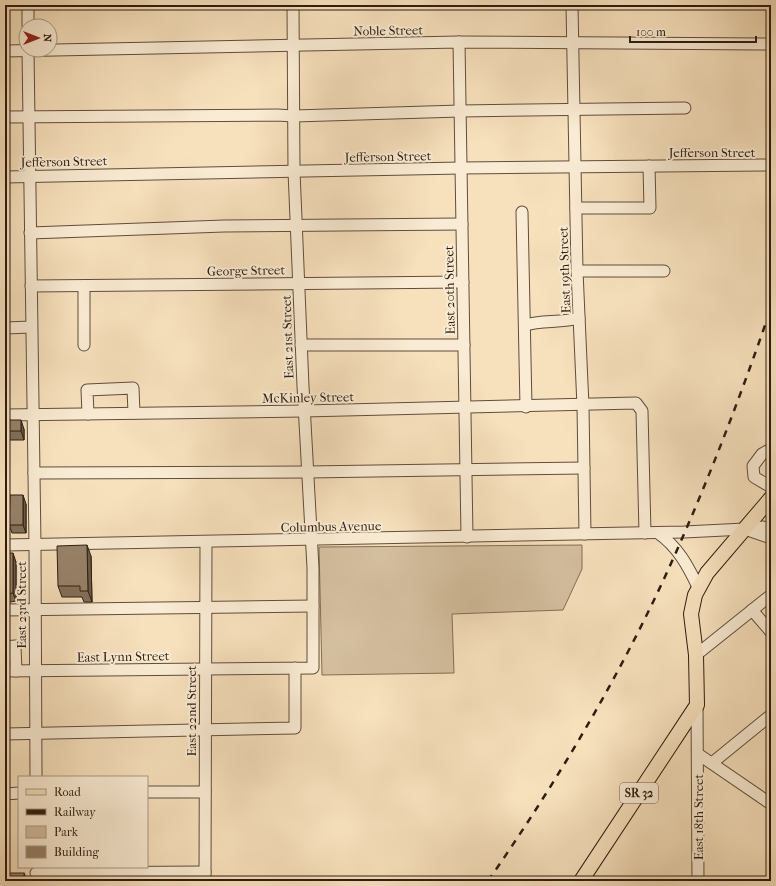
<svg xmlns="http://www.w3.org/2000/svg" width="776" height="886" font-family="'IM FELL French Canon',serif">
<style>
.green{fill:#d5c0a0;stroke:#826e58}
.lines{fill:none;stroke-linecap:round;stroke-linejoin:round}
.minor-casing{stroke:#604d3c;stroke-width:13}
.major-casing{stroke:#2e1c11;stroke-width:16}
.minor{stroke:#faecd4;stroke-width:11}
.major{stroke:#f7e1bd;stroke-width:14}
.rail{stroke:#2e1c11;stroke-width:2.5;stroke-dasharray:7 7;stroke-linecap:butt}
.wall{fill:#82705b;stroke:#2e1c11}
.shaded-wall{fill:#6a5b4a;stroke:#2e1c11}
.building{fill:#97826a;stroke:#2e1c11}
.labels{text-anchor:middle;stroke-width:4;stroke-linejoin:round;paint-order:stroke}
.shield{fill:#faecd4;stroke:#6b5a4c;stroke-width:1}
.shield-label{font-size:12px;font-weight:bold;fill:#2e1c11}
.street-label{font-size:13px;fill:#2e1c11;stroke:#faecd4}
</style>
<rect width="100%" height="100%" fill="#f7e1bd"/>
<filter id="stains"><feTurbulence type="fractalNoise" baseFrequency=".005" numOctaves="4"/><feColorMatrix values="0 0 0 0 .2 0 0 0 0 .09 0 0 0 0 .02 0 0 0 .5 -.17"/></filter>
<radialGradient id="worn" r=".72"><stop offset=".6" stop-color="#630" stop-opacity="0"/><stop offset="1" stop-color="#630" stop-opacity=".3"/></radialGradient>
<!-- green -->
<path class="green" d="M582,545V569L563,610L452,614L454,673L322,675L319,547Z"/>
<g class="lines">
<!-- minor casing -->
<g class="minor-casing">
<g id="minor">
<path d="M28,5V26"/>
<path d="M572,5L577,271L583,406L585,534"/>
<path d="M459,42L467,537"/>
<path d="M28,50L35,545L36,777"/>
<path d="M5,51L459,42L771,44"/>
<path d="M5,117L277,115L294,116L460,111L685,108"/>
<path d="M5,177L461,168L771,165"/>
<path d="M576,208H650L649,166"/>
<path d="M522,212L526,407"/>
<path d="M30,233L224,226L462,224"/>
<path d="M577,271H664"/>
<path d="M31,286L463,282"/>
<path d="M84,286V345"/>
<path d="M525,325C542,320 561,323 579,318"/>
<path d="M5,328L31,327"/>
<path d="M301,345H464"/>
<path d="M88,414L87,390L133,388L134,413"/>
<path d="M5,415L304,411L636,403L642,411L645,533"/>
<path d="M771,449L762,454L753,466L754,477L771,487"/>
<path d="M34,473L307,472L584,468"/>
<path d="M750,529L763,527L771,529"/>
<path d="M658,533C678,547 688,566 698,587"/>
<path d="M5,545L684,532L745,529L771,538"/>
<path d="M5,610L313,606"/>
<path d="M752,610L771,632"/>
<path d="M5,647L15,646L16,671"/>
<path d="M696,655L771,595"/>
<path d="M5,671L313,668V568L303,386L294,171L293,5"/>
<path d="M697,705L698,881"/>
<path d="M5,734L295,728V668"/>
<path d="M698,754L771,804"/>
<path d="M712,763L771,715"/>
<path d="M147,792H205"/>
<path d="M5,794L19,793"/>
<path d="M36,873L205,872"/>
<path d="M205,881L206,542"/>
</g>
</g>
<!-- major casing -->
<g class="major-casing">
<path id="major" d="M581,881L697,705L696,655L691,614L695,595L707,573L771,498"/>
</g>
<!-- minor -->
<use href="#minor" class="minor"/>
<!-- major -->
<use href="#major" class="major"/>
<!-- rail -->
<path class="rail" d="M488,881C554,786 614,686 663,581C704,492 739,401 771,308"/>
</g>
<!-- wall -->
<g class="wall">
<path d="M5,417L9,418L10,420L24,429V440H7V481H5Z"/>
<path d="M26,504V533H12L9,525Z"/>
<path d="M5,553L16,562V601L5,603Z"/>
<path d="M91,556L92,602H84L82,597H62L58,586Z"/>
</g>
<!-- shaded-wall -->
<g class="shaded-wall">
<path d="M21,420L24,429V440L21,431Z"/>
<path d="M5,435L7,440V481L5,477Z"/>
<path d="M23,495L26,504V533L23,525Z"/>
<path d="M87,545L91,556L92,602L88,591Z"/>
<path d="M13,553L16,562V601L13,593Z"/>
<path d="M24,873L27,880V881H24Z"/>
</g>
<!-- building -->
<g class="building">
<path d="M5,417L9,418V420H21V431H5Z"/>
<path d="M10,495H23V525H9Z"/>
<path d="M87,545L88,591H80V586H58L57,546Z"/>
<path d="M5,553H13V593L5,594Z"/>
<rect x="5" y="873" width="19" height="8"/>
</g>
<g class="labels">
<!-- shield labels -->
<rect class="shield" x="620" y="783" width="38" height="20" rx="3"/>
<g class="shield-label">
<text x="639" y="797">SR 32</text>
</g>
<!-- street labels -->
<g class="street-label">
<text transform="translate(388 30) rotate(-1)" y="5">Noble Street</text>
<text x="712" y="157">Jefferson Street</text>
<text transform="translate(388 156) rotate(-1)" y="5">Jefferson Street</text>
<text transform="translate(64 161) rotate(-1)" y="5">Jefferson Street</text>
<text transform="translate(246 270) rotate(-1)" y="5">George Street</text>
<text transform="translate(564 270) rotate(-92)" y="5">East 19th Street</text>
<text transform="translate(449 290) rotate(-91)" y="5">East 20th Street</text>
<text transform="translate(287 337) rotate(-92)" y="5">East 21st Street</text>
<text transform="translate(308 397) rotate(-1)" y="5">McKinley Street</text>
<text transform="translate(331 526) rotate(-1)" y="5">Columbus Avenue</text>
<text transform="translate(21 605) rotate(-90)" y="5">East 23rd Street</text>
<text transform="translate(123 656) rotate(-1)" y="5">East Lynn Street</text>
<text transform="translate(191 711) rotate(-90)" y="5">East 22nd Street</text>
<text transform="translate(698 817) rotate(-90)" y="5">East 18th Street</text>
</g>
</g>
<!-- margin -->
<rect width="776" height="886" fill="none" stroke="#f7e1bd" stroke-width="20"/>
<rect x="6" y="6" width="764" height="874" fill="none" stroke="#2e1c11" stroke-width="2"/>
<rect x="10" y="10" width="756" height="866" fill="none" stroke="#2e1c11"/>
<!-- legend -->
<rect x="18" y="776" width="130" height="92" fill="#faecd4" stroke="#a89986"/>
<rect x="26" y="789" width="20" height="6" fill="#f7e1bd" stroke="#a89986"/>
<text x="54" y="796" font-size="12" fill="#2e1c11">Road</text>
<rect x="26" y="809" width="20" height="6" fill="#2e1c11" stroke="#a89986"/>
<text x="54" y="816" font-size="12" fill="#2e1c11">Railway</text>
<rect x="26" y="826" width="20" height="12" fill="#d5c0a0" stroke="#a89986"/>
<text x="54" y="836" font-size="12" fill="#2e1c11">Park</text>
<rect x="26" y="846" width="20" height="12" fill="#97826a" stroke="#a89986"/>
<text x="54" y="856" font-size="12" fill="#2e1c11">Building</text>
<!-- north arrow -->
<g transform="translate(38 38) rotate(90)"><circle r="19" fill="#faecd4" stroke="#a89986"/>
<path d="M0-3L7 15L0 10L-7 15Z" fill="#8f2418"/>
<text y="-6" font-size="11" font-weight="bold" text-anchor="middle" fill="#2e1c11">N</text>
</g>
<!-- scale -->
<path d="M630 36v6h126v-6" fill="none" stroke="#2e1c11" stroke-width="2"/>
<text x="636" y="36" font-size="12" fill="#2e1c11" stroke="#faecd4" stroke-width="3" paint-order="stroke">100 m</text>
<rect width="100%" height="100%" filter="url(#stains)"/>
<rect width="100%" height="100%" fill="url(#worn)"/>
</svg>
